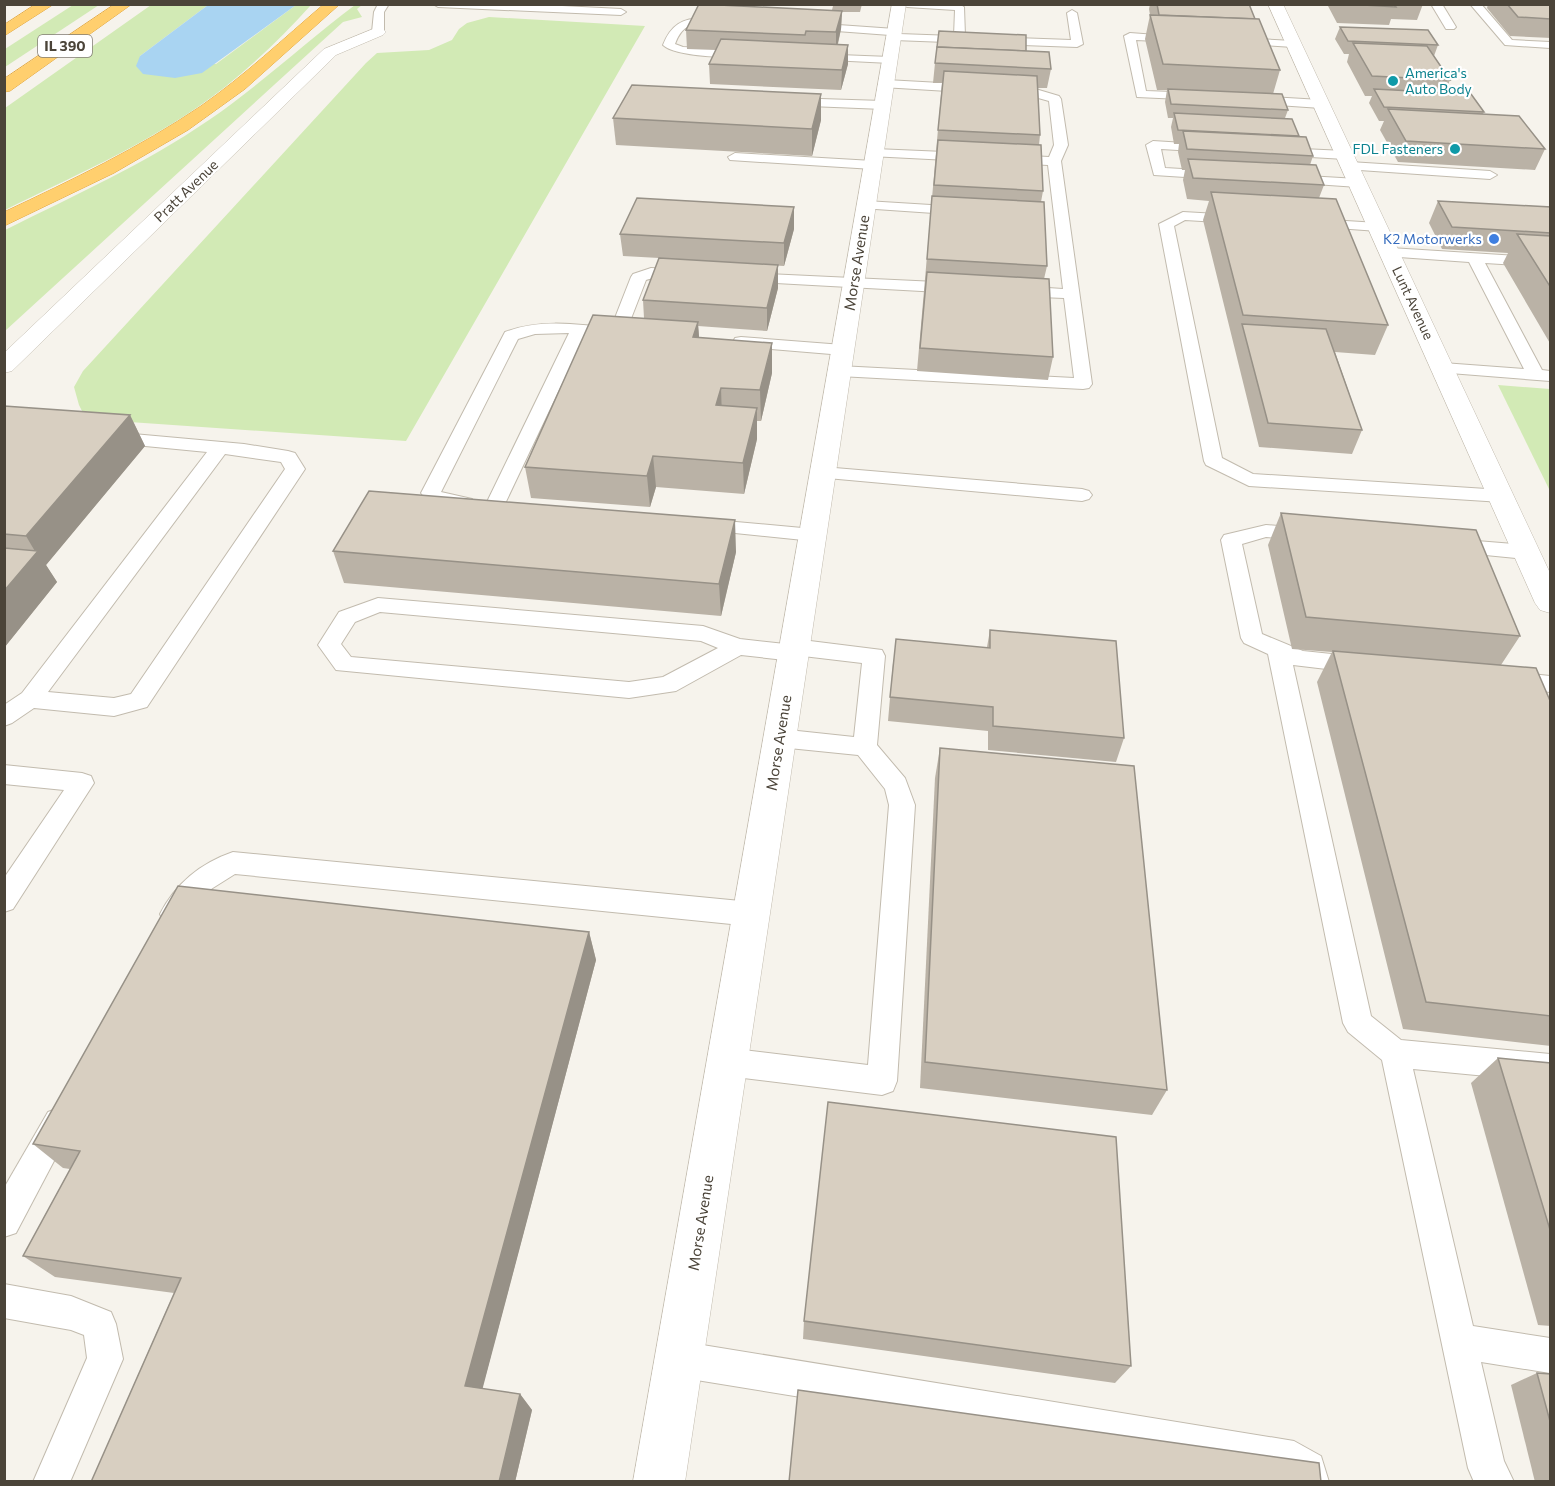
<svg xmlns="http://www.w3.org/2000/svg" width="1555" height="1486" font-family="Commissioner,sans-serif">
<style>
.green{fill:#d2eab5}
.water{fill:#a9d4f2}
.lines{fill:none;stroke-linecap:round;stroke-linejoin:round}
.lane-casing{stroke:#c2bbae;stroke-width:2}
.street-casing{stroke:#c2bbae;stroke-width:1}
.highway-casing{stroke:#e0a43c;stroke-width:1}
.lane{fill:#fff;fill-rule:evenodd}
.street{fill:#fff;fill-rule:evenodd}
.highway{fill:#ffcf6e;fill-rule:evenodd}
.wall{fill:#bab2a6}
.shaded-wall{fill:#979187}
.building{fill:#d8cfc1;stroke:#979187;stroke-width:1.5}
.culture-dot{fill:#0f9aa8;stroke:#fff;stroke-width:2}
.shop-dot{fill:#3f7fe0;stroke:#fff;stroke-width:2}
.labels{text-anchor:middle;stroke-width:4.5;stroke-linejoin:round;paint-order:stroke}
.shield{fill:#fff;stroke:#817c74;stroke-width:1.5}
.shield-label{font-size:14px;font-weight:bold;fill:#4b4439}
.far-culture-label{font-size:14px;fill:#0d838f;stroke:#fff;text-anchor:start}
.far-street-label{font-size:14px;fill:#4b4439;stroke:#fff}
.far-shop-label{font-size:14px;fill:#366cbe;stroke:#fff;text-anchor:end}
.street-label{font-size:15px;fill:#4b4439;stroke:#fff}
</style>
<rect width="100%" height="100%" fill="#f6f3ec"/>
<!-- green -->
<g class="green">
<path d="M73,5H99L5,67V49Z"/>
<path d="M151,5H208L140,56L216,64L296,5H311C285,34 256,62 225,87C159,139 80,173 5,210V108Z"/>
<path d="M355,5H362L357,9L362,17L343,22L5,331V230C73,196 145,164 209,120C260,85 306,42 355,5Z"/>
<path d="M489,17L645,26L406,441L86,419L79,405L74,387L83,371L366,63L377,53L429,50L452,40L459,29L467,23Z"/>
<path d="M1498,385L1550,389V491Z"/>
</g>
<!-- water -->
<path class="water" d="M208,5H296L202,73L175,78L143,74L136,66L140,56Z"/>
<g class="lines">
<!-- lane casing -->
<g class="lane-casing">
<g id="lane">
<path d="M378,4H389L384,12V32L378,35L372,32L374,12Z"/>
<path d="M433,4H523L621,9L626,12L621,15L438,7Z"/>
<path d="M902,4H959L964,7L965,36L1071,40L1067,13L1072,10L1077,13L1083,44L1077,47L894,40L890,39V35L810,29L804,26L810,23L895,29L899,30V34L954,36L955,10L907,7Z"/>
<path d="M1431,4H1442L1456,27L1454,29H1446Z"/>
<path d="M1470,4H1481L1512,40L1550,42V48L1505,45Z"/>
<path d="M704,18L722,19L727,22C710,36 688,9 675,44L683,47L747,50L753,53L751,55C734,59 676,57 663,45C671,25 682,18 704,18Z"/>
<path d="M1130,33L1183,37V41L1179,42L1136,40L1146,91L1199,93L1203,94L1205,97L1203,100L1137,97L1124,36Z"/>
<path d="M1238,38L1293,41L1299,44L1293,47L1234,43V39Z"/>
<path d="M814,54L890,57L896,60L890,63L810,59V55Z"/>
<path d="M886,80L1032,88L1059,96L1061,99L1068,145L1061,161L1092,384L1089,388L1083,389L839,376L833,375L830,371L833,367L839,366L1074,378L1064,298L1017,296L1009,291L1017,286L1063,289L1048,165L1009,163L1002,159L1009,155L1049,157L1054,145L1049,101L1031,96L882,87L880,84Z"/>
<path d="M1251,96L1321,100L1327,104L1321,108L1247,103L1245,100Z"/>
<path d="M789,98L883,101L889,105L883,109L785,105L783,102Z"/>
<path d="M1153,141L1216,145L1218,148L1211,152L1161,149L1165,168L1216,171L1223,175L1216,179L1154,175L1146,145Z"/>
<path d="M1281,148L1345,151L1352,155L1345,159L1276,155L1274,152Z"/>
<path d="M875,149L968,153L975,157L968,161L870,156L868,153L870,150Z"/>
<path d="M735,153L873,161L880,165L873,169L730,160L728,157Z"/>
<path d="M1350,162L1490,171L1497,175L1490,179L1345,169L1343,166L1345,163Z"/>
<path d="M1290,175L1358,179L1365,183L1358,187L1285,182L1283,179L1285,176Z"/>
<path d="M866,201L963,207L970,211L963,215L861,208L859,205Z"/>
<path d="M1183,212L1235,215L1242,219L1235,223L1185,220L1174,226L1222,458L1253,474L1502,490L1509,492L1512,496L1509,500L1502,502L1249,486L1206,465L1204,461L1159,224Z"/>
<path d="M1314,219L1378,223L1385,227L1378,231L1309,226L1307,223Z"/>
<path d="M1390,248L1550,258V267L1485,263L1542,370L1550,371V381L1437,372L1434,368L1437,364L1443,363L1524,369L1469,262L1385,256L1382,253Z"/>
<path d="M651,268L686,270L694,275C684,286 660,275 646,280L627,329L637,330L639,334L637,338L585,335L502,510H488L485,506L569,333L535,334L518,339L441,492L472,499L475,503L472,507C457,511 430,506 421,493L505,332C540,319 575,324 611,328L631,277L633,274Z"/>
<path d="M744,273L958,283L966,288L958,293L738,281L736,278Z"/>
<path d="M741,337L843,345L849,346L851,350L849,354L843,355L735,346L733,342L735,338Z"/>
<path d="M111,432L244,444L288,451L295,453L305,469L147,707L114,716L34,708L12,723L4,726V705L22,693L207,452L104,442L102,438L104,434ZM225,454L281,462L285,469L131,694L114,698L48,692Z"/>
<path d="M823,467L1082,489L1089,491L1092,495L1089,499L1082,501L816,477L813,473L816,469Z"/>
<path d="M703,519L813,529L820,530L823,535L820,540L813,541L696,529L693,525L696,521Z"/>
<path d="M1266,525L1313,529L1316,534L1313,539L1306,540L1266,537L1242,544L1262,634L1303,651L1360,657L1368,659L1371,665L1368,671L1360,673L1293,665L1371,1016L1401,1040L1550,1054V1082L1413,1069L1473,1326L1550,1338V1373L1481,1362L1504,1461L1514,1482H1474L1468,1468L1382,1060L1348,1032L1343,1023L1268,654L1244,643L1241,638L1221,540L1224,535Z"/>
<path d="M1452,539L1527,545L1534,547L1537,552L1534,557L1527,559L1445,551L1442,546L1445,541Z"/>
<path d="M378,598L703,626L740,639L785,644L794,639L882,650L885,656L877,745L905,778L915,805L897,1081L893,1091L882,1095L727,1076L716,1072L712,1062L716,1052L727,1048L868,1065L889,805L885,789L858,755L779,747L771,744L767,738L771,732L779,729L854,737L862,663L803,656L794,661L741,655L676,691L629,698L336,670L318,645L339,612ZM380,612L701,641L718,648L663,677L629,682L351,657L341,644L355,622Z"/>
<path d="M1511,672L1550,676V692L1503,686L1500,680L1503,674Z"/>
<path d="M4,765L82,773L91,776L94,783L13,909L4,912V878L64,790L4,784Z"/>
<path d="M233,852L751,902L761,906L765,914L761,922L751,926L235,874L208,891L184,922L174,926L164,922L160,914C176,883 201,863 233,852Z"/>
<path d="M59,1108L70,1112L74,1123L16,1233L4,1237V1188L48,1112Z"/>
<path d="M4,1284L71,1296L111,1312L116,1324L123,1359L70,1482H33L87,1358L84,1335L71,1330L4,1318Z"/>
<path d="M678,1341L1294,1441L1321,1456L1329,1482H1291L1287,1476L678,1377L666,1371L660,1359L666,1347Z"/>
</g>
</g>
<!-- street casing -->
<g class="street-casing">
<g id="street">
<path d="M892,4H906L685,1482H633Z"/>
<path d="M1268,4H1283L1550,573V613L1540,610L1535,603Z"/>
<path d="M378,27L383,29L386,32L383,35L336,55L12,371L4,373V353L324,49Z"/>
</g>
</g>
<!-- highway casing -->
<g class="highway-casing">
<g id="highway">
<path d="M36,4H54L4,36V25Z"/>
<path d="M115,4H132L10,91L4,92V79Z"/>
<path d="M324,4H340L245,89L188,130L114,173L4,226V212C72,180 139,148 201,106C244,76 283,39 324,4Z"/>
</g>
</g>
<!-- lane -->
<use href="#lane" class="lane"/>
<!-- street -->
<use href="#street" class="street"/>
<!-- highway -->
<use href="#highway" class="highway"/>
</g>
<!-- wall -->
<g class="wall">
<path d="M804,4H862L860,12H842L841,29L838,44L848,45V64L841,90L710,84L709,64L716,50L687,49L686,30L832,10L833,6Z"/>
<path d="M1150,4H1249L1255,19L1280,70L1273,94L1288,110L1285,118L1313,156L1310,165L1324,185L1319,198L1388,325L1375,355L1335,352L1362,430L1352,454L1259,447L1203,220L1209,201L1187,199L1183,180L1185,170H1182L1178,152L1179,144H1174L1171,127L1173,118H1168L1165,102L1167,90H1157L1145,39L1150,15L1149,9Z"/>
<path d="M1317,4H1423L1417,20L1391,19L1389,25L1337,23L1328,6H1318Z"/>
<path d="M1488,4H1551V38L1510,36L1487,8Z"/>
<path d="M1340,27L1438,45L1434,56L1450,80L1445,92L1484,112L1483,114L1545,149L1535,170L1398,162L1380,130L1384,121H1379L1369,103L1372,96H1365L1347,62L1349,54H1344L1335,39Z"/>
<path d="M1026,51L1051,69L1047,88H1038L1040,135L1039,145L1043,191L1041,202L1047,266L1044,279L1053,357L1048,380L917,371L942,83H933L935,63Z"/>
<path d="M613,118L821,120L812,156L616,145Z"/>
<path d="M1438,201L1551,207V345L1503,263L1508,253L1442,249L1429,223Z"/>
<path d="M794,229L784,266L684,260L778,288L767,331L698,326L699,338L772,373L761,421H757V439L744,494L656,487L650,507L531,498L525,467L644,318L643,300L659,258L623,256L620,234Z"/>
<path d="M4,406L130,415L145,446L46,565L57,582L4,648Z"/>
<path d="M1281,513L1520,636L1501,665L1551,703V1046L1403,1029L1317,682L1332,652L1292,649L1268,545Z"/>
<path d="M333,551L736,552L721,616L344,583Z"/>
<path d="M990,630L1124,738L1116,762L988,750V731L888,721L893,663L987,647Z"/>
<path d="M940,748L1167,1090L1152,1115L920,1088L935,778Z"/>
<path d="M589,932L596,960L482,1389L520,1394L532,1410L515,1482H91L174,1293L55,1277L23,1256L70,1169L63,1168L33,1144Z"/>
<path d="M1498,1058L1551,1063V1326L1538,1325L1471,1083Z"/>
<path d="M804,1321L1131,1366L1115,1383L803,1339Z"/>
<path d="M1537,1373L1551,1374V1482H1535L1511,1385Z"/>
</g>
<!-- shaded-wall -->
<g class="shaded-wall">
<path d="M842,11L841,29L836,51V32Z"/>
<path d="M848,45V64L841,90L842,70Z"/>
<path d="M821,94V120L812,156V129Z"/>
<path d="M794,207V229L784,266V243Z"/>
<path d="M778,265V288L767,331V308Z"/>
<path d="M698,322L700,352L693,337Z"/>
<path d="M772,343V373L761,421L760,390Z"/>
<path d="M721,388L722,418L716,405Z"/>
<path d="M757,408V439L744,494L743,463Z"/>
<path d="M130,415L145,446L46,565L57,582L4,648V591L36,553L26,536Z"/>
<path d="M653,456L656,487L650,507L647,476Z"/>
<path d="M735,520L736,552L721,616L719,584Z"/>
<path d="M589,932L596,960L479,1402L465,1386Z"/>
<path d="M520,1394L532,1410L515,1482H499Z"/>
</g>
<!-- building -->
<g class="building">
<path d="M699,4L842,11L836,32L806,31L805,35L686,30Z"/>
<path d="M1157,4H1249L1255,19L1159,15Z"/>
<path d="M1346,4H1394L1396,7Z"/>
<path d="M1507,4H1551V19L1518,17Z"/>
<path d="M1150,15L1259,19L1280,70L1163,64Z"/>
<path d="M1340,27L1428,30L1438,45L1348,41Z"/>
<path d="M939,31L1026,35V51L937,47Z"/>
<path d="M721,39L848,45L842,70L709,64Z"/>
<path d="M1353,43L1427,46L1450,80L1372,76Z"/>
<path d="M937,47L1049,52L1051,69L935,63Z"/>
<path d="M944,71L1037,76L1040,135L938,130Z"/>
<path d="M632,85L821,94L812,129L613,118Z"/>
<path d="M1168,89L1282,94L1288,110L1171,104Z"/>
<path d="M1374,89L1471,94L1484,112L1384,107Z"/>
<path d="M1388,109L1519,116L1545,149L1406,141Z"/>
<path d="M1174,113L1292,119L1299,136L1178,130Z"/>
<path d="M1183,131L1306,137L1313,156L1187,149Z"/>
<path d="M938,140L1041,145L1043,191L934,185Z"/>
<path d="M1188,159L1316,165L1324,185L1193,178Z"/>
<path d="M1211,192L1336,199L1388,325L1243,315Z"/>
<path d="M932,196L1044,202L1047,266L927,259Z"/>
<path d="M637,198L794,207L784,243L620,234Z"/>
<path d="M1438,201L1551,207V233L1452,227Z"/>
<path d="M1517,234L1551,236V288Z"/>
<path d="M659,258L778,265L767,308L643,300Z"/>
<path d="M927,272L1049,279L1053,357L920,348Z"/>
<path d="M593,315L698,322L693,337L772,343L760,390L721,388L716,405L757,408L743,463L653,456L647,476L525,467Z"/>
<path d="M1242,324L1326,329L1362,430L1268,423Z"/>
<path d="M4,406L130,415L26,536L4,534Z"/>
<path d="M369,491L735,520L719,584L333,551Z"/>
<path d="M1281,513L1476,530L1520,636L1306,617Z"/>
<path d="M4,548L38,551L4,591Z"/>
<path d="M990,630L1116,641L1124,738L993,726V707L890,697L896,639L990,648Z"/>
<path d="M1333,651L1536,668L1551,703V1016L1426,1002Z"/>
<path d="M940,748L1134,766L1167,1090L925,1062Z"/>
<path d="M178,886L589,932L465,1386L520,1394L499,1482H91L181,1278L23,1256L80,1151L33,1144Z"/>
<path d="M1498,1058L1551,1063V1233Z"/>
<path d="M828,1102L1116,1137L1131,1366L804,1321Z"/>
<path d="M1537,1373L1551,1374V1425Z"/>
<path d="M798,1390L1319,1463L1321,1482H789Z"/>
</g>
<!-- markers -->
<g class="culture-dot">
<circle cx="1393" cy="81" r="6"/>
<circle cx="1455" cy="149" r="6"/>
</g>
<circle class="shop-dot" cx="1494" cy="239" r="6"/>
<g class="labels">
<!-- shield labels -->
<rect class="shield" x="38" y="35" width="54" height="22" rx="4.5"/>
<g class="shield-label">
<text x="65" y="51">IL 390</text>
</g>
<!-- far-culture labels -->
<g class="far-culture-label">
<text x="1405" y="78">America's<tspan x="1405" dy="16">Auto Body</tspan></text>
<text x="1443" y="154" text-anchor="end">FDL Fasteners</text>
</g>
<!-- far-street labels -->
<g class="far-street-label">
<text transform="translate(186 191) rotate(-44)" y="5">Pratt Avenue</text>
<text transform="translate(1413 303) rotate(65)" y="5">Lunt Avenue</text>
</g>
<!-- far-shop labels -->
<g class="far-shop-label">
<text x="1482" y="244">K2 Motorwerks</text>
</g>
<!-- street labels -->
<g class="street-label">
<text transform="translate(857 263) rotate(-81)" y="5">Morse Avenue</text>
<text transform="translate(779 743) rotate(-81)" y="5">Morse Avenue</text>
<text transform="translate(701 1223) rotate(-81)" y="5">Morse Avenue</text>
</g>
</g>
<!-- border -->
<rect width="1555" height="1486" fill="none" stroke="#4b4439" stroke-width="12"/>
</svg>
